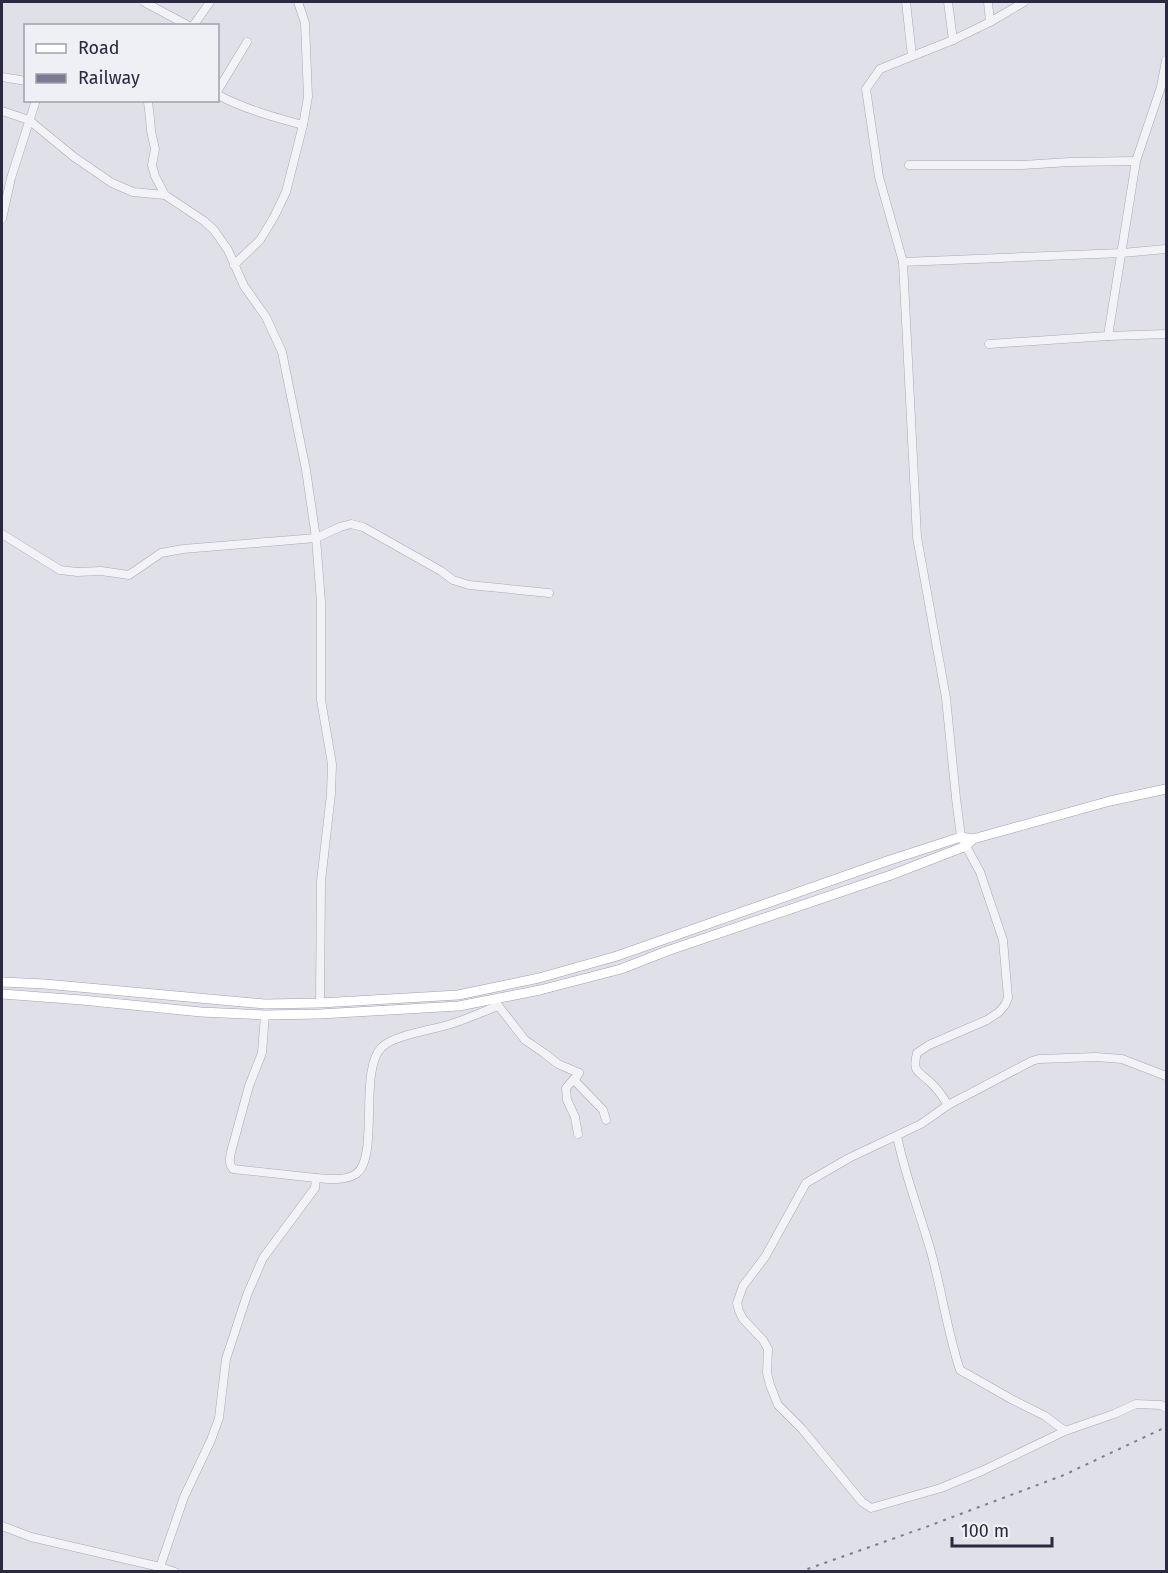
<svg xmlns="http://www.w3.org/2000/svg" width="1168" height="1573" font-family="'Fira Sans',sans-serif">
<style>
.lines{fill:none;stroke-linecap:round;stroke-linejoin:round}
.minor-casing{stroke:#a9a9b5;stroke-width:9}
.major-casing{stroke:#a09fb3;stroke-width:10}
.minor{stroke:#f2f2f7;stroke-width:8}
.major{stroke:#fff;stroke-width:9}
.rail{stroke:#7b7a91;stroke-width:2;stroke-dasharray:3 6;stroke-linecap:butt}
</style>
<rect width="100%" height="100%" fill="#e0e0e8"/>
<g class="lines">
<!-- minor casing -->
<g class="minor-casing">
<g id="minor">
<path d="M144,2L189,26"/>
<path d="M906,2L912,56"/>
<path d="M948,2L953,40"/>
<path d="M988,2L990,22"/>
<path d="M193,26L210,2"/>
<path d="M2,77L26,81"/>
<path d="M218,90L247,42"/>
<path d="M218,95C244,109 274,117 303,125"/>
<path d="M149,100L148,102L150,118L151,131L155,149L152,165L155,176L165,195L204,221L214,230L228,250L244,286L266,317L282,352L306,470L316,538L321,602V700L332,764L331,794L321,881L320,1003"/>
<path d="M2,111L29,120L74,157L112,183L133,192L165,195"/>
<path d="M909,165H1022L1070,162L1136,161"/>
<path d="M2,219L11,178L36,100"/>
<path d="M903,262L1122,253L1166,249"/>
<path d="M234,265L260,240L274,217L286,192L303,125L308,97L305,23L298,2"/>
<path d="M1108,336L1136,161L1161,87L1166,60"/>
<path d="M989,344L1108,336L1166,334"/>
<path d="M2,534L60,570L77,572L101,571L129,575L161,553L183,549L316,538L340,527L351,524L363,527L441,571L453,580L469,585L549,593"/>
<path d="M497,1004L525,1040L544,1053L558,1064L579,1073"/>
<path d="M578,1074L575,1081L603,1110L606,1120"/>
<path d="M1166,1076L1122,1059L1096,1057L1039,1059L1032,1061L948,1105L921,1124L849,1158L806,1183L765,1257L743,1286L737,1303L739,1311L743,1319L763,1340L768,1349L767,1373L770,1385L778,1405L802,1429L862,1502L871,1508L941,1488L984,1470L1065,1431L1114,1414L1136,1404L1161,1405L1166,1408"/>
<path d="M948,1105C943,1097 937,1088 930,1082C918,1071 912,1072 917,1053L929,1045L987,1020L999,1012L1005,1005L1008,998L1003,940L980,872L961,837L956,798L946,698L917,537L903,262L879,177L866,89L880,69L953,40L990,22L1024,2"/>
<path d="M578,1134L575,1117L567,1100L566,1088L579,1073"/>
<path d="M897,1136C905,1176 920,1213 931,1252C942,1291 947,1331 960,1370L1013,1400L1045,1416L1065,1431"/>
<path d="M316,1178C328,1179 345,1181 356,1174C380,1157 358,1069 382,1047C394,1035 433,1030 451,1024C467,1019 482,1012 498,1006"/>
<path d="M2,1526L31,1537L160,1567L175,1572"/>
<path d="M160,1567L184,1497L211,1440L219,1418L226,1359L247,1295L263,1258L315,1188L316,1178L233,1169C228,1163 230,1158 231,1152L249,1086L262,1053L265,1015"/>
</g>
</g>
<!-- major casing -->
<g class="major-casing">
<g id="major">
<path d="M2,982L45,984L265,1004L320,1003L458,995L539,978L617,956L890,860L961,837L973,839L1110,801L1166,789"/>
<path d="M2,994L82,1000L201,1012L265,1015L320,1014L459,1006L540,990L621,969L667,951L891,875L966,846L973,839"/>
</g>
</g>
<!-- minor -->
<use href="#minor" class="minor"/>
<!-- major -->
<use href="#major" class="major"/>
<!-- rail -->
<path class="rail" d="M799,1572L926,1527L1064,1475L1166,1427"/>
</g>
<!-- border -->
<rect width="1168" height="1573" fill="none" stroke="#2a293f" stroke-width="6"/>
<!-- legend -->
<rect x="24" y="24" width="195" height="78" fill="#efeff6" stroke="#a0a0ad" stroke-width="1.5"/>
<rect x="36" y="44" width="30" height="9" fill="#ffffff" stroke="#a0a0ad" stroke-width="1.5"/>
<text x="78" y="54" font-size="18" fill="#2a293f">Road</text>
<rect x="36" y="74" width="30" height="9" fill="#7b7a91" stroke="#a0a0ad" stroke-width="1.5"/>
<text x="78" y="84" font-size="18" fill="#2a293f">Railway</text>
<!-- scale -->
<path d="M952 1537v9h100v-9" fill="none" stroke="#2a293f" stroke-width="3"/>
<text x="961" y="1537" font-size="18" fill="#2a293f" stroke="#efeff6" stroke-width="4.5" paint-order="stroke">100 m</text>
</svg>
